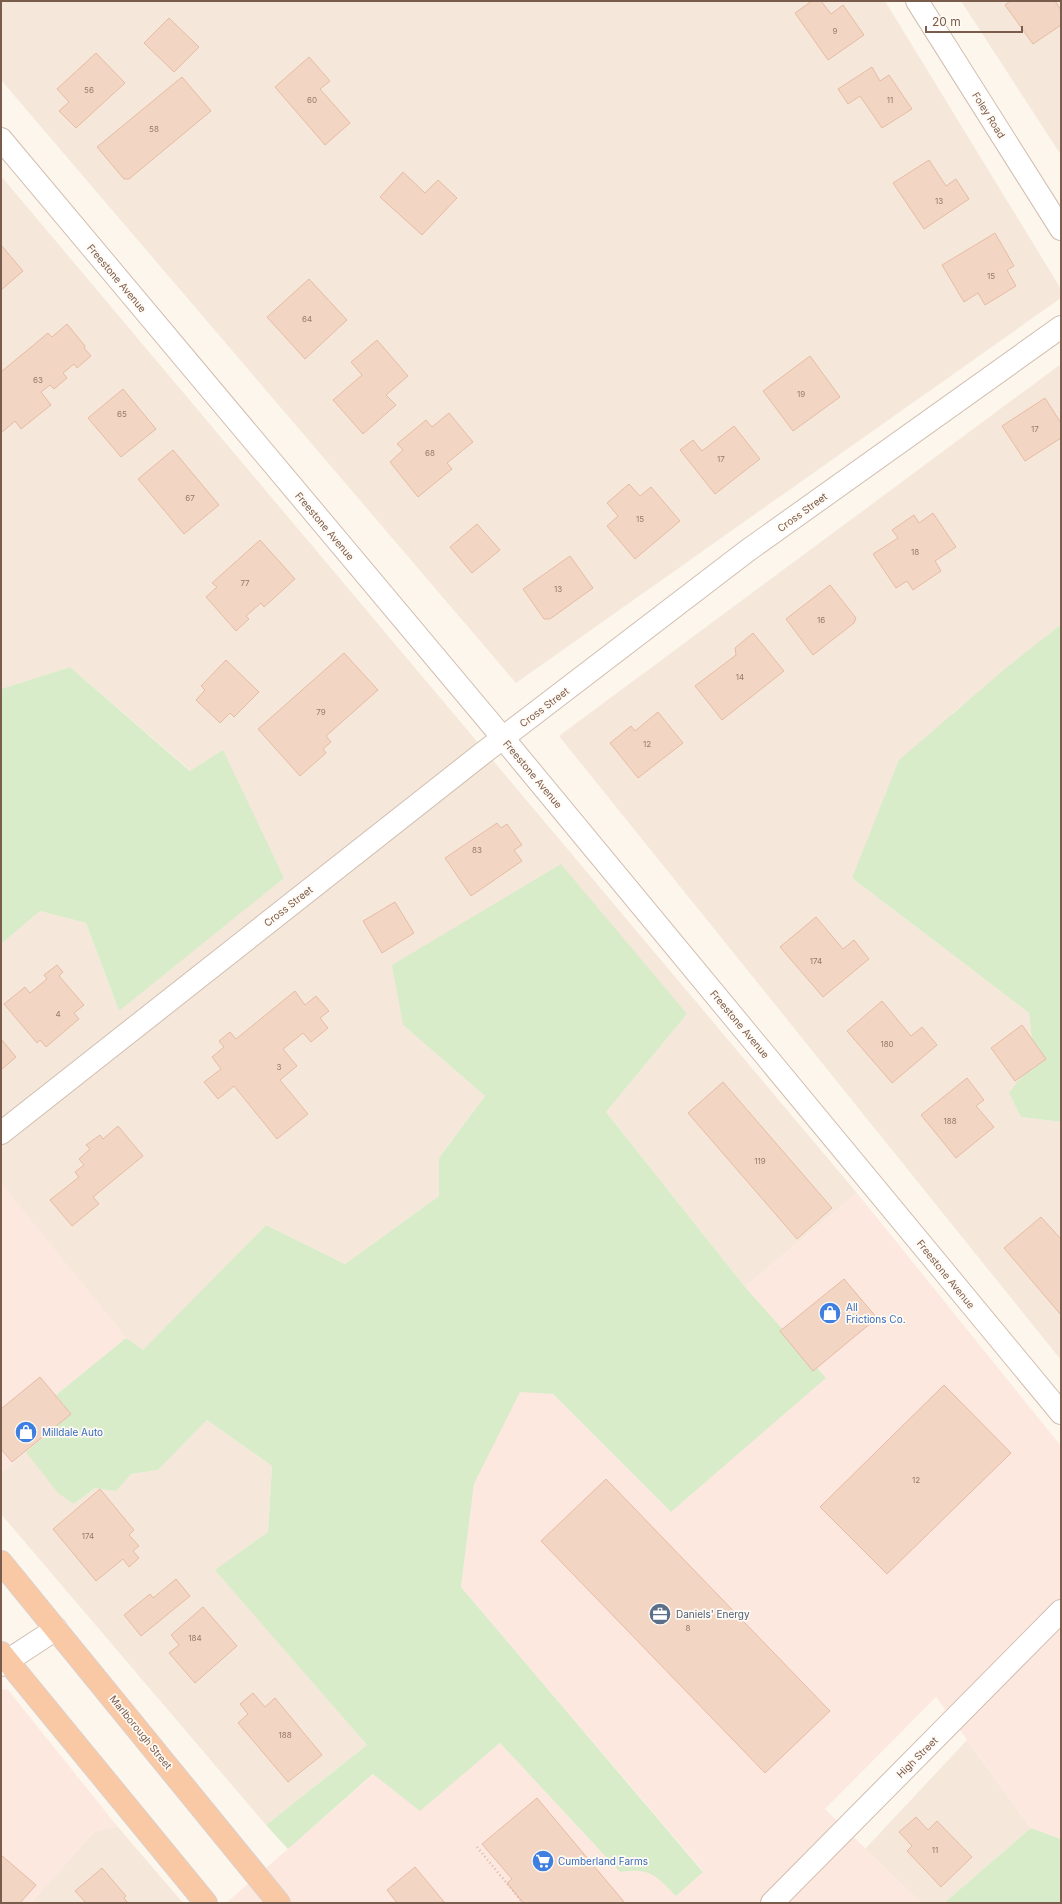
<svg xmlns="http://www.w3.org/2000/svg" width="1062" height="1904" font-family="Inter,sans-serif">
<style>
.residential{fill:#f5e8da}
.commercial{fill:#fde8e0}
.green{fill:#d8ecc9}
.building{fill:#f3d5c3;stroke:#e6bba3}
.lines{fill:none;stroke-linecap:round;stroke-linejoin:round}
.minor-casing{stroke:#d1beb0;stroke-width:24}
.tertiary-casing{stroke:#d1beb0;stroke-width:24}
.trunk-casing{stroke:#dad1cd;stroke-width:24}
.path{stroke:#d9b8a5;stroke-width:2.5;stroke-dasharray:1 3;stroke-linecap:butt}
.minor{stroke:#fff;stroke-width:22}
.tertiary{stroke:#fff;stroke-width:22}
.trunk{stroke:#f9c8a4;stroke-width:22}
.labels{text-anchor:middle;stroke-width:3.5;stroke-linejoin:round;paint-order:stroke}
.number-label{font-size:8px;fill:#987a6a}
.street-label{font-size:10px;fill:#7a5c4d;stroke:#fffaf3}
.shop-label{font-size:10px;fill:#366cbe;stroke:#fffaf3;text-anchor:start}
.service-label{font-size:10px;fill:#4e5e75;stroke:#fffaf3;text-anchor:start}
</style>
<rect width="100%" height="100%" fill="#fdf6ec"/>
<!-- residential -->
<g class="residential">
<path d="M1,1H885L1061,289V298L516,683L1,80Z"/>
<path d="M961,1H1061V155Z"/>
<path d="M1,176L857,1193L745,1287L606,1112L687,1014L403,1025L485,1096L439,1158V1196L345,1264L266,1225L143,1351L126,1338L1,1184V944L40,911L86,923L119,1011L191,771L70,667L1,689Z"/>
<path d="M1061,364V627L1059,626L953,713L852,878L1029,1013L1034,1060L1021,1117L1061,1122V1360L559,736Z"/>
<path d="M207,1420L272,1466L268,1532L216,1570L367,1745L266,1825L1,1514V1473L26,1452L74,1504L95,1488L131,1474L158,1470Z"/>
<path d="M967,1740L1031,1828L944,1903H921L865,1849Z"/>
<path d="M117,1826L183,1903H31L94,1832Z"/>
</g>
<!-- commercial -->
<g class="commercial">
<path d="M1,1183L126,1338L56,1395L71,1414L1,1473Z"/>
<path d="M857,1193L1061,1446V1839L1031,1828L936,1697L825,1809L921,1903H226L374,1774L420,1810L500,1743L620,1872L635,1869L654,1874L676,1896L703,1871L461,1587L474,1484L520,1391L553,1394L671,1512L825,1378L745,1287Z"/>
<path d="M1,1689L8,1690L117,1826L94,1832L31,1903H1Z"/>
</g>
<!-- green -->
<g class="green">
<path d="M1059,626L1061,627V1122L1021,1117L1009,1093L1034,1060L1029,1013L852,878L899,760L1006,668Z"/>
<path d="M70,667L190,771L223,750L284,878L119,1011L86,923L40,911L1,944V689Z"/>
<path d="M561,864L687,1014L606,1112L745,1287L826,1378L671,1512L553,1394L520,1392L474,1484L461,1587L703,1872L676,1896C656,1876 651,1867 620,1872L500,1743L420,1811L373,1774L288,1849L266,1825L367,1745L215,1570L268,1532L272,1466L207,1420L158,1470L131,1474L116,1491L95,1488L74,1504L58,1493L26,1452L71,1414L56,1395L126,1338L143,1350L266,1225L345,1264L439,1196V1158L485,1096L403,1025L392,965Z"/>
<path d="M1031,1828L1061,1839V1903H944Z"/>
</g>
<!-- building -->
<g class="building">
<path d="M812,1H821L831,14L843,5L864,35L828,60L795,13Z"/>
<path d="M1010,1H1055L1061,10V25L1033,44L1005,5Z"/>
<path d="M169,18L199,47L174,72L144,43Z"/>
<path d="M96,53L125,83L76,128L59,111L69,102L57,89Z"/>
<path d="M309,57L330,81L320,89L350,123L325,145L275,87Z"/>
<path d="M872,67L880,81L889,75L912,109L882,128L860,96L848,104L838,89Z"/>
<path d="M182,77L211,111L129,179H124L97,147Z"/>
<path d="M929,160L946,186L956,179L969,199L924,229L893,183Z"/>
<path d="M403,172L425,193L438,180L457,198L422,235L380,197Z"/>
<path d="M995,233L1014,266L1007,270L1016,286L985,305L978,293L964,302L942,265Z"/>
<path d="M1,245L23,271L1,290Z"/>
<path d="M309,279L347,320L305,359L267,317Z"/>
<path d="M67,324L85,346L84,348L91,356L77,368L74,364L63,373L67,378L54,389L50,385L41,392L51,405L21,429L15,421L1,433V372L48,333L52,337Z"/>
<path d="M377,340L408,376L386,395L396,405L363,434L333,400L362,375L351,362Z"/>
<path d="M810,356L840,397L793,431L763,391Z"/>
<path d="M123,389L156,429L121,457L88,418Z"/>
<path d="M1045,398L1061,423V438L1025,461L1002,426Z"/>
<path d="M449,413L473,442L447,463L452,469L418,497L390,462L403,450L397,444L426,420L432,427Z"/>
<path d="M734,426L760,459L715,494L680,450L693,440L702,451Z"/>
<path d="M173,450L219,505L184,534L138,479Z"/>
<path d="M629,484L640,496L651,487L680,521L635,559L607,526L618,516L607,503Z"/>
<path d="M933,513L956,547L935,561L941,571L913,590L907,581L896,588L873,554L898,538L892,530L914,515L919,523Z"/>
<path d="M477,524L500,550L472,573L450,547Z"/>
<path d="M260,540L295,579L264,607L261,603L246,616L249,619L236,631L206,597L217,587L212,583Z"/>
<path d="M570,556L593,588L550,619H544L523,589Z"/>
<path d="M830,585L856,618L854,623L813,655L786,619Z"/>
<path d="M753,633L784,671L722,720L695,686L736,655L735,648Z"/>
<path d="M344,653L378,690L326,736L331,742L323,749L326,753L300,776L258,729Z"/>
<path d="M226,660L259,692L234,717L230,713L220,723L196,700L205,690L201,686Z"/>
<path d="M658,712L683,743L638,778L610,743L631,726L635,731Z"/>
<path d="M497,823L501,828L507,824L522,845L514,850L522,861L471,896L445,858Z"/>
<path d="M395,902L414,933L382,953L363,921Z"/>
<path d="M816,917L843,949L854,940L869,959L823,997L780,947Z"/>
<path d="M57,965L63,972L59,976L84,1005L74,1013L79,1019L46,1047L40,1040L37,1043L4,1004L25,987L30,993L47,979L44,975Z"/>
<path d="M295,991L305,1005L316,996L329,1011L320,1018L328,1028L311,1042L303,1033L283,1049L297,1066L280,1080L308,1114L277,1139L234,1086L218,1099L204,1082L221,1069L212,1057L224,1047L219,1041L230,1032L236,1039Z"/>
<path d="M882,1001L911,1036L922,1027L937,1045L892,1083L847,1031Z"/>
<path d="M1022,1025L1046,1059L1015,1081L991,1048Z"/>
<path d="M1,1039L16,1057L1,1070Z"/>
<path d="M967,1078L984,1100L976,1106L994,1127L956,1158L921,1115Z"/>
<path d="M723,1082L832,1208L797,1239L688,1113Z"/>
<path d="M118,1126L143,1156L93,1197L99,1204L72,1226L50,1200L79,1177L75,1172L84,1165L79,1159L90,1149L86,1145L100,1135L103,1139Z"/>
<path d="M1041,1217L1061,1239V1315L1004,1248Z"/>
<path d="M844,1279L877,1318L813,1371L780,1331Z"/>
<path d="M40,1377L71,1414L12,1462L1,1449V1409Z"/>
<path d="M944,1385L1011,1453L887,1574L820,1507Z"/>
<path d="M606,1479L830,1711L765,1773L541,1541Z"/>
<path d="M100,1489L134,1530L129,1535L139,1546L133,1551L139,1558L129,1567L123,1559L96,1581L53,1529Z"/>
<path d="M176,1579L190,1596L141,1636L124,1615L150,1594L153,1598Z"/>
<path d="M203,1607L237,1646L195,1683L169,1653L179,1645L171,1635Z"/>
<path d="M253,1693L265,1707L275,1698L322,1755L288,1782L238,1723L248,1714L240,1704Z"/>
<path d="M537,1798L625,1903H523L507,1883L512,1879L482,1844Z"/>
<path d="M916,1817L928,1830L937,1821L972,1857L941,1887L907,1851L912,1846L899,1832Z"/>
<path d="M1,1855L36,1885L20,1903H1Z"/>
<path d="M415,1867L445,1903H397L387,1890Z"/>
<path d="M102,1868L126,1896L124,1898L128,1903H86L75,1891Z"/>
</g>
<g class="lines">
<!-- minor casing -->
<g class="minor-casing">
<g id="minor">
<path d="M917,1L1061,229"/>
<path d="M1,139L503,738L1061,1413"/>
<path d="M1,1133L483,753L747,551L1061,327"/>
<path d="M1,1665L56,1629"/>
</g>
</g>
<!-- tertiary casing -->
<g class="tertiary-casing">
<path id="tertiary" d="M772,1903L1061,1611"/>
</g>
<!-- trunk casing -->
<g class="trunk-casing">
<g id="trunk">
<path d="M1,1562L279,1903"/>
<path d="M1,1653L206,1903"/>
</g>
</g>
<!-- path -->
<path class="path" d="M477,1847L523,1903"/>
<!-- minor -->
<use href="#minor" class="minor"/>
<!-- tertiary -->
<use href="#tertiary" class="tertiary"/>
<!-- trunk -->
<use href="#trunk" class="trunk"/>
</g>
<!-- icons -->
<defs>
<g id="shop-disc" transform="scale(1.15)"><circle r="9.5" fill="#3f7fe0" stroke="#fffaf3"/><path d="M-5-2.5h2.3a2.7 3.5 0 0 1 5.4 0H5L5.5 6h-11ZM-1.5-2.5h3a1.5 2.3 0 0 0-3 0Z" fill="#fff"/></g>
<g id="office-disc" transform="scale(1.15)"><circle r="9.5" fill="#5c6f8a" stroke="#fffaf3"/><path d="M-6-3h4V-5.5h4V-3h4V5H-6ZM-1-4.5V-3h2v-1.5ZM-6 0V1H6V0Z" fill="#fff"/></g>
<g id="supermarket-disc" transform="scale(1.15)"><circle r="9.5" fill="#3f7fe0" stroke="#fffaf3"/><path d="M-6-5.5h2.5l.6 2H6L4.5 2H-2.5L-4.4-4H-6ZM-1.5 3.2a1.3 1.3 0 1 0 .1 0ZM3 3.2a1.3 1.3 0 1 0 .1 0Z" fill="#fff"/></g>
</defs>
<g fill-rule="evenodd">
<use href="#shop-disc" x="830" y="1313"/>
<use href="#shop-disc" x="26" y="1432"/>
<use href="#office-disc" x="660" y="1614"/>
<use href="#supermarket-disc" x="543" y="1861"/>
</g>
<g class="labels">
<!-- number labels -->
<g class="number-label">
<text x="835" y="34">9</text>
<text x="89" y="93">56</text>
<text x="312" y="103">60</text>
<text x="890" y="103">11</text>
<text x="154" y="132">58</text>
<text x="939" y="204">13</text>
<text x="991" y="279">15</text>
<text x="307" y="322">64</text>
<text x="38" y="383">63</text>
<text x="801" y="397">19</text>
<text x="122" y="417">65</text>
<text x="1035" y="432">17</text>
<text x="430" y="456">68</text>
<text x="721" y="462">17</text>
<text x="190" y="501">67</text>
<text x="640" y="522">15</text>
<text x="915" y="555">18</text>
<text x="245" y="586">77</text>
<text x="558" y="592">13</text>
<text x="821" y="623">16</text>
<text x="740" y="680">14</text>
<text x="321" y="715">79</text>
<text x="647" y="747">12</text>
<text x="477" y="853">83</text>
<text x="816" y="964">174</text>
<text x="58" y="1017">4</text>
<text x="887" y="1047">180</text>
<text x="279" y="1070">3</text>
<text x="950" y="1124">188</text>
<text x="760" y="1164">119</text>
<text x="916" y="1483">12</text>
<text x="88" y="1539">174</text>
<text x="688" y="1631">8</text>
<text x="195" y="1641">184</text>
<text x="285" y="1738">188</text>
<text x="935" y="1853">11</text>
</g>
<!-- street labels -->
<g class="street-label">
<text transform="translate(989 115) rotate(58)" y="4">Foley Road</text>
<text transform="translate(117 278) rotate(50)" y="4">Freestone Avenue</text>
<text transform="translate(802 512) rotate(-36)" y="4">Cross Street</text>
<text transform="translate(325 526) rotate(50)" y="4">Freestone Avenue</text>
<text transform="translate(544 707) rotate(-37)" y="4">Cross Street</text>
<text transform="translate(533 774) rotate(50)" y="4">Freestone Avenue</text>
<text transform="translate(288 906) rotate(-38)" y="4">Cross Street</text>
<text transform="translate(740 1024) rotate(50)" y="4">Freestone Avenue</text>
<text transform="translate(946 1274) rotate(51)" y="4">Freestone Avenue</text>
<text transform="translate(141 1732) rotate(51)" y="4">Marlborough Street</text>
<text transform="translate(917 1757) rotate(-45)" y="4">High Street</text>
</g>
<!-- shop labels -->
<g class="shop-label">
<text x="846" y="1311">All<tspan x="846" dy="12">Frictions Co.</tspan></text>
<text x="42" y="1436">Milldale Auto</text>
<text x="558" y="1865">Cumberland Farms</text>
</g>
<!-- service labels -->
<g class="service-label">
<text x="676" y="1618">Daniels' Energy</text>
</g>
</g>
<!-- border -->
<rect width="1062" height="1904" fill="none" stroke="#7a5c4d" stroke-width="4"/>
<!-- scale -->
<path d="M926 26v6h96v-6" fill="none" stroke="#7a5c4d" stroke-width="2"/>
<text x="932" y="26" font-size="12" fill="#7a5c4d" stroke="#fffaf3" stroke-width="3" paint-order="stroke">20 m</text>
</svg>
